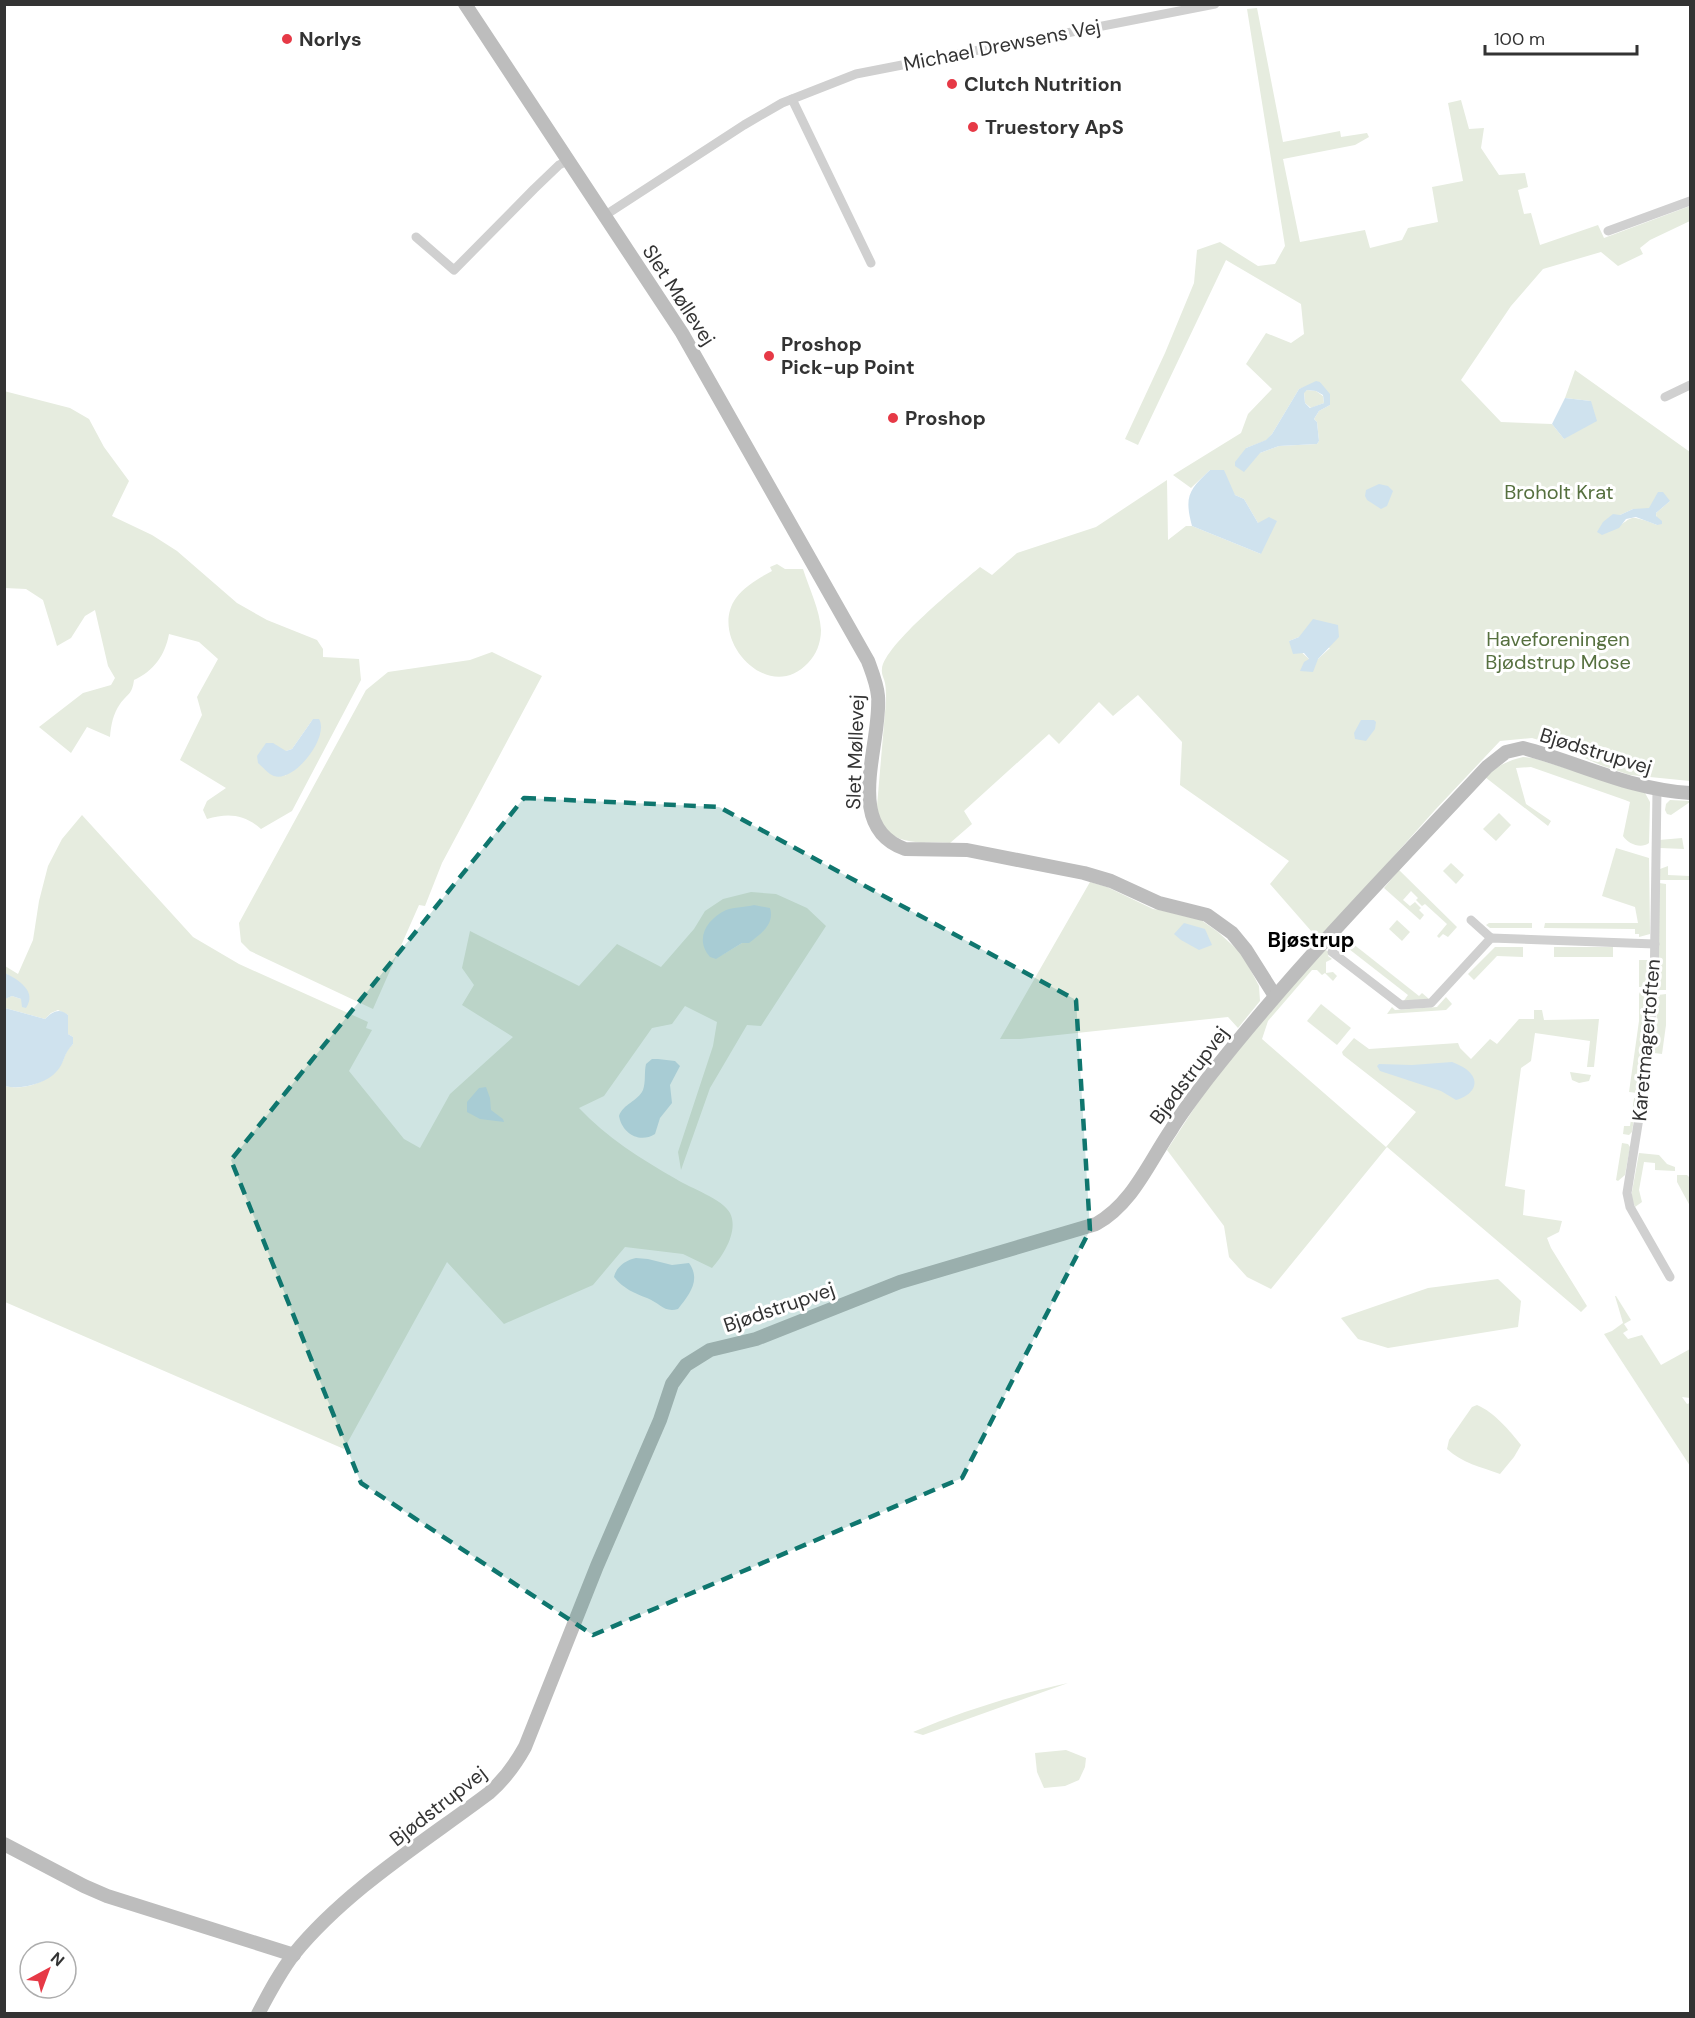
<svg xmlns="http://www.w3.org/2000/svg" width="1695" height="2018" font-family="'DM Sans',sans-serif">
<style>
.green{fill:#e6ecdf;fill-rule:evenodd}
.water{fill:#cfe2ee;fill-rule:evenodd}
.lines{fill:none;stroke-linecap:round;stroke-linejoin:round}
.street{stroke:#d0d0d0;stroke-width:9}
.secondary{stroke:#bdbdbd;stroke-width:14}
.marked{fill:#0f766e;fill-opacity:0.2;stroke:#0f766e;stroke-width:4.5;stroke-dasharray:12 8;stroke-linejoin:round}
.poi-dot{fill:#e63946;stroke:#fff;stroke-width:2}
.labels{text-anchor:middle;stroke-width:6;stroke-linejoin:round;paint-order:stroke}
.poi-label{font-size:20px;font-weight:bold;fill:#333;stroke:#fff;text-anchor:start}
.street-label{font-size:20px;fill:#333;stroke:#fff}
.park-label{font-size:20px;fill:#56703f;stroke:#fff}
.neighbourhood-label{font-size:21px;font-weight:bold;fill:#000;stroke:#fff}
</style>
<rect width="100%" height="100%" fill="#fff"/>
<!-- green -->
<g class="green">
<path d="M1257,8L1283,142L1340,131L1341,137L1367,133L1369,137L1355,145L1283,159L1300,242L1365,230L1370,248L1402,240L1408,228L1438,222L1432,187L1463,181L1448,103L1461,100L1469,129L1484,128L1481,148L1499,175L1525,173L1528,187L1518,190L1524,214L1531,213L1540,245L1598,225L1604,238L1690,206V221L1650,240L1640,248L1643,254L1618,266L1601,252L1543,269L1511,306L1461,380L1501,422L1552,424L1564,439L1591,401L1565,398L1575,370L1690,452V781L1630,775L1603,766L1552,744L1532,738L1500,741L1435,810L1319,940L1270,884L1289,861L1180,785L1182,742L1138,695L1113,716L1099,702L1059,744L1049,734L964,811L972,824L950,843C927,842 891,847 879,820C878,816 878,810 877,806L886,701C886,695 886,688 885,683C884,678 881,674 882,669C884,645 960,584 980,567L992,575L1017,553L1096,527L1167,480L1168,540L1186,526H1192L1261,554L1258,523L1244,499L1235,495L1210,470L1191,488L1173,475L1241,433L1248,414L1272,389L1246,364L1266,333L1291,343L1304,334L1301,304L1226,260L1138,445L1125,439L1165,353L1194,283L1197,250L1220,242L1258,266L1275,264L1285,246L1247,9ZM1320,382L1330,405L1319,411L1314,419L1317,422L1319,441L1317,444L1279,446L1260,453L1246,448L1267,440L1272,434L1299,389ZM1670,501L1656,513L1657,525C1621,510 1636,522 1606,531L1620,515L1633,509L1645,510ZM1299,637L1330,648L1318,659H1309L1289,641Z"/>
<path d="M1307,390L1316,391L1323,396L1324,403L1311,408L1305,403L1304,392Z"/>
<path d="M4,391L70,408L89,419L104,447L129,481L112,516L152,535L177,551L237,603L267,620L317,640L323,649V657L359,659L361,680L292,811L261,829C244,814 228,813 207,819L203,810L207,801L226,788L180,760L202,715L197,697L218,659L199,642L169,634C165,655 154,671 134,680C132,695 128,693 120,704C113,714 111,725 110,737L87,727L71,753L39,727L83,693L111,685L115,678L108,666L95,610L85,616L71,638L57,646L43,600L26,589L5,588ZM313,719L285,776L286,751L292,749Z"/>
<path d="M777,564L785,569H803C809,588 820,610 821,630C821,643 816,655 808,663C768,706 707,638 736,598C745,586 759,578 772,571L770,567Z"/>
<path d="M492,652L542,676L442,863L425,906L419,905L373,1009L250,951L241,942L239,923L366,690L388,672L470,660Z"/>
<path d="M1523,757L1533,758L1645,793L1650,802L1649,843C1641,849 1628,844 1623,836L1630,802L1625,800L1531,767L1516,768L1526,804L1551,821L1548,826L1485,777C1497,766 1507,761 1523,757Z"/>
<path d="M1670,800L1690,801V802L1671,815L1667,814L1665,810L1666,804Z"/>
<path d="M1499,813L1511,825L1496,841L1483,829Z"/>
<path d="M82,815L193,937L239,964L368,1022L366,1028L372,1030L349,1071L404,1139L420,1148L450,1094L513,1037L462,1005L474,985L462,968L470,931L579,986L617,944L661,967L694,929L705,911L723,899L751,892L776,894L807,908L826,926L761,1026L747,1025L710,1088L681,1170L678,1152L713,1046L717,1022L685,1006L672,1024L652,1028L604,1096L579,1108C606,1137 641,1159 676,1179C690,1188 723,1199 730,1213C739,1231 723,1256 712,1268L683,1254L625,1247L593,1285L504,1324L447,1262L344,1449L5,1302V1086C24,1091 50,1082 61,1064C66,1056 64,1052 73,1044V1037L68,1034V1015L58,1010L51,1013L45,1019L5,1008L4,999L12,996L21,999L26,1007L16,980L5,973V966L18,974L33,940L39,901L48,866L62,839ZM703,942L742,943L722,955Z"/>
<path d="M1682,838L1684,849L1660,848L1659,840Z"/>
<path d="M1616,848L1649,858L1650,934L1639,937V934H1635V929L1544,928L1545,923H1638L1635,907L1602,896Z"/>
<path d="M1451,863L1464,875L1456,884L1443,871Z"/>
<path d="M1668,866V875L1690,876V880H1659L1660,869Z"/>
<path d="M1399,870L1457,927L1448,937L1443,934L1439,938L1437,936L1447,924L1425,904L1422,906L1416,900L1418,898L1411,891L1403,900L1410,906L1415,902L1421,908L1419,910L1424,915L1420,920L1384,888Z"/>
<path d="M1090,882L1107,887L1153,909L1180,913L1201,920L1218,932L1242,954L1259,986L1260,1001L1238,1028L1228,1017L1020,1039H1000Z"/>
<path d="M1659,883L1666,884V990H1659Z"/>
<path d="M1397,920L1410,932L1402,941L1389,929Z"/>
<path d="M1489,923H1532V928H1490L1486,925Z"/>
<path d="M1338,932L1419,996L1422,993L1429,999L1403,1002L1408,995L1340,942L1332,951L1325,946Z"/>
<path d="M1495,947H1523V957L1497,956L1474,980L1468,974Z"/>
<rect x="1554" y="947" width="59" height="10"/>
<path d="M1323,948L1330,953L1328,956L1332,959L1326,962V973L1333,972L1337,976L1333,981L1325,973L1322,975L1317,970H1312L1268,1021L1262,1039L1386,1147L1416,1112L1343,1055L1342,1052L1354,1038L1369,1049L1458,1043L1460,1048L1471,1059L1490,1039L1497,1044L1519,1019H1534V1010H1542L1544,1020L1599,1019L1594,1067H1587L1590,1041L1535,1033L1531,1061L1521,1068L1505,1186L1525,1190L1523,1215L1562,1221L1559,1232L1547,1238L1551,1248L1587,1306L1581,1312L1387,1147L1271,1289L1247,1277L1229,1257L1224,1226L1167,1150L1208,1087Z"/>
<rect x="1639" y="960" width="10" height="27"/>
<path d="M1640,992H1648L1649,1000L1638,1093L1629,1092L1639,1021V994Z"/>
<path d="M1666,994V1025L1662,1054L1654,1053L1658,995Z"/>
<path d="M1446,997L1452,1004L1446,1010L1387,1014L1392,1007L1395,1010L1437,1007Z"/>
<path d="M1321,1004L1351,1028L1337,1045L1307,1021Z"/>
<path d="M1570,1072L1591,1075L1589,1081L1579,1083L1572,1080Z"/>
<path d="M1634,1098H1637L1632,1132L1629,1135L1623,1134L1624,1126H1630Z"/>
<path d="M1622,1143L1628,1144L1630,1147L1625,1175L1618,1181L1616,1180Z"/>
<path d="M1639,1153L1659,1155L1667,1164L1675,1167V1171L1655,1170V1163L1644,1162L1639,1190L1642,1202L1635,1207L1631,1197Z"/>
<path d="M1677,1175H1687L1690,1178V1206L1677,1182Z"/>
<path d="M1498,1279L1521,1301L1518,1327L1388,1348L1358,1339L1341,1318L1428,1288Z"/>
<path d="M1615,1296H1616L1631,1320L1624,1324L1628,1330L1623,1333L1628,1339L1642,1335L1661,1365L1690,1349V1398L1682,1397L1687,1404L1690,1403V1466L1604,1334L1612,1331L1623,1323Z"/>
<path d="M1477,1405C1494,1412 1510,1431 1521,1445L1514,1457L1500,1474C1481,1467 1462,1463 1447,1449L1449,1440L1472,1407Z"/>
<path d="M1068,1683L923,1735L913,1732C963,1711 1014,1695 1068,1683Z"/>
<path d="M1066,1750L1086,1758L1085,1767L1079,1780L1065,1786L1044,1788L1037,1772L1035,1753Z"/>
</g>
<!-- water -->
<g class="water">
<path d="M1316,381L1320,382L1330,394V405L1319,411L1314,419L1317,422L1319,441L1317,444L1279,446L1260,453L1244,472L1235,466V462L1246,448L1266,440L1272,434L1299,389ZM1307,390L1316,391L1323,395L1324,403L1310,408L1305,403L1304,393Z"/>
<path d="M1565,398L1591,401L1597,421L1564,439L1552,424Z"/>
<path d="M1210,470H1224L1235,495L1244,499L1258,523L1269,517L1277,521L1261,554L1192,526C1184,496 1189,490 1210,470Z"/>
<path d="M1379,484L1388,486L1393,491L1387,506L1381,509L1367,500L1365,496L1366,490Z"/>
<path d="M1658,492H1663L1670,501L1656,513V516L1662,521V524L1657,525L1636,517L1626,519L1619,528L1602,535L1597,532L1603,522L1613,514L1620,515L1633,509L1649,508Z"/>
<path d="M1313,619L1338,625L1339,637L1318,659L1313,672L1300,671L1304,662L1309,659L1304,653L1293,654L1289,641L1299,637Z"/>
<path d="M313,719H319C330,737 294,783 274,776C268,774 263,767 258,763L257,756L266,743H273L286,751L292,749Z"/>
<path d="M1361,720H1374L1376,722L1375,729L1366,741L1355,739L1354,733Z"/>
<path d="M754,905L770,908C775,924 761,934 749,943H742L716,959L710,957C694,939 707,919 726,910C734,907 746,907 754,905Z"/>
<path d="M1184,923L1205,929L1212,945L1199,950L1181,940L1174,934Z"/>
<path d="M5,973C17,979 38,991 26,1008L22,1007L21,999L12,996L5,999Z"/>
<path d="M5,1008L45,1019C52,1012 59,1007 68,1015V1034L73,1037V1044C63,1054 65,1062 57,1071C46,1084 20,1090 5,1086Z"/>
<path d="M658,1059L675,1061L680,1066L670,1085L672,1103L660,1118L655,1134C639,1144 622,1133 619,1116C623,1104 638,1101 643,1090C646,1081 644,1073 646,1064L652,1059Z"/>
<path d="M1452,1062C1457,1064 1462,1066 1466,1069C1483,1082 1472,1096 1456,1100L1441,1091L1380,1071L1377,1066L1379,1064L1412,1065Z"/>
<path d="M486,1087L490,1098L491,1110L503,1119L504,1122L480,1119L467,1112V1102L479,1088Z"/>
<path d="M636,1258L648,1259L672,1265L689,1263C701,1280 690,1294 678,1309C664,1313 660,1303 647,1298C634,1293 624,1289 614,1277C616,1267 626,1260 636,1258Z"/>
</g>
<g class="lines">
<!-- street -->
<g class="street">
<path d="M792,99L871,263"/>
<path d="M604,216L744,125L782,103L856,74L1215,4"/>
<path d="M1608,231L1690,201"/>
<path d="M416,237L454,270L534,189L559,165L567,161"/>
<path d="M1665,397L1690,385"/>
<path d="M1657,790L1654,992L1642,1099L1627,1193L1630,1207L1670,1277"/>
<path d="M1471,920L1491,938"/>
<path d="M1332,952L1401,1005L1431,1003L1491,938L1655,944"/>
</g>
<!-- secondary -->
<g class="secondary">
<path d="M465,4L682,333L868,661C872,672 877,684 878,696C882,744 842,827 905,849L967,850L1084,873L1111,881L1159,903L1207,915L1232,933L1246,950L1275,996"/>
<path d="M4,1844L84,1886L107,1896L294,1955"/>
<path d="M258,2014C269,1993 280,1972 294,1954C346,1890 424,1842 489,1793C505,1779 515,1765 525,1747L597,1566L660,1420L672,1384L686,1365L710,1350L756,1339L900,1282L1096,1224C1132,1204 1148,1164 1171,1130C1182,1112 1195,1095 1208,1078C1294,968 1392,869 1487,767L1506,752L1523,748C1580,763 1631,790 1690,793"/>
</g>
</g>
<!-- marked area -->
<path class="marked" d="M524,798L719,807L1076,1000L1090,1230L962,1478L593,1635L361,1483L231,1160Z"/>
<!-- markers -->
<g class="poi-dot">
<circle cx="287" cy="39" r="6"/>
<circle cx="952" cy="84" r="6"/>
<circle cx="973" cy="127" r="6"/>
<circle cx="769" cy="356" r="6"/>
<circle cx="893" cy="418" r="6"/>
</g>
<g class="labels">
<!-- poi labels -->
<g class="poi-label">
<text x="299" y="46">Norlys</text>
<text x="964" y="91">Clutch Nutrition</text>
<text x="985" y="134">Truestory ApS</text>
<text x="781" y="351">Proshop<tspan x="781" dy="23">Pick-up Point</tspan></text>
<text x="905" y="425">Proshop</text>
</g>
<!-- street labels -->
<g class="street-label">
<text transform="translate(1002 45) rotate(-11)" y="7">Michael Drewsens Vej</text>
<text transform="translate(679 295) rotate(57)" y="7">Slet Møllevej</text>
<text transform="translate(1596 751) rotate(17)" y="7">Bjødstrupvej</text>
<text transform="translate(855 752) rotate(-88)" y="7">Slet Møllevej</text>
<text transform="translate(1646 1040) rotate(-85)" y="7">Karetmagertoften</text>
<text transform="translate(1189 1075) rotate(-53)" y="7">Bjødstrupvej</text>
<text transform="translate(779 1307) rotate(-19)" y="7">Bjødstrupvej</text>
<text transform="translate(438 1806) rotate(-38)" y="7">Bjødstrupvej</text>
</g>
<!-- park labels -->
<g class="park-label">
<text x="1559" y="499">Broholt Krat</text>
<text x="1558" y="646">Haveforeningen<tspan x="1558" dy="23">Bjødstrup Mose</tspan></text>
</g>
<!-- neighbourhood labels -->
<g class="neighbourhood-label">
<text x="1311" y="947">Bjøstrup</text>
</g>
</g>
<!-- border -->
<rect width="1695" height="2018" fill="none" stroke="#333333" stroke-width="12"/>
<!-- north arrow -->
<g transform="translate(48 1970) rotate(41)"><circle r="28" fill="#ffffff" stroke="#adadad" stroke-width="1.5"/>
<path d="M0-4.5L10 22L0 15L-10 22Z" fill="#e63946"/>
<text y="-9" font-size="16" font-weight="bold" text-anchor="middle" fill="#333333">N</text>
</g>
<!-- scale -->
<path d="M1485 45v9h152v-9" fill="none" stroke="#333333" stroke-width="3"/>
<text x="1494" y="45" font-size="18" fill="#333333" stroke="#ffffff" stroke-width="4.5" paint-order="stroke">100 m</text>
</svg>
